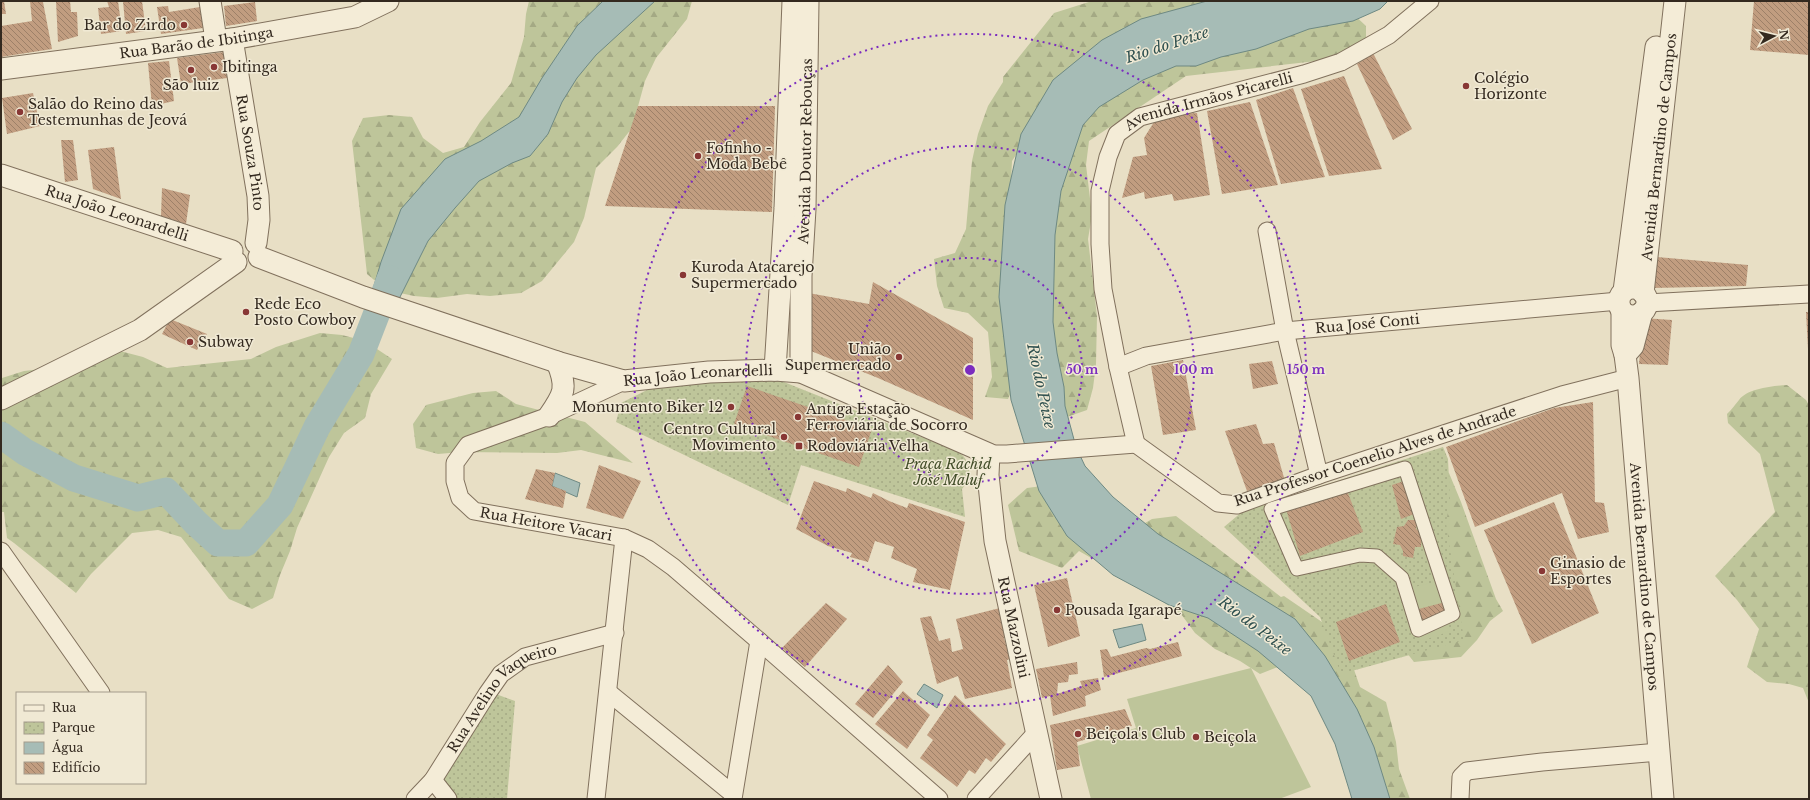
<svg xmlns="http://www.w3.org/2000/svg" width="1810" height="800" font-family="'Libre Baskerville',serif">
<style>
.forest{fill:url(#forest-firs)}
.park{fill:url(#park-dots)}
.pitch{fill:#bec59a}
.water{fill:#a6bcb6;stroke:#6e8983}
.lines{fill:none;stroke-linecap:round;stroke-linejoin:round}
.river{stroke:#a6bcb6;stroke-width:27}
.building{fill:url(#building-back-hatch)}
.pedestrian-casing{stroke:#81715d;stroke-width:15}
.minor-casing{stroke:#81715d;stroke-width:19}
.tertiary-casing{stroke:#81715d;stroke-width:23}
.pedestrian{stroke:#f4ecd7;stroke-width:13}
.minor{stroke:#f4ecd7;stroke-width:17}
.tertiary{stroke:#f4ecd7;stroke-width:21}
.ring{fill:none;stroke:#7b2cbf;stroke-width:2;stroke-dasharray:2 4}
.poi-dot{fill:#883735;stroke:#f0e9d4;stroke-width:1.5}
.labels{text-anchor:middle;stroke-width:3;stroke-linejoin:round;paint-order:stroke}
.poi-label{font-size:14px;fill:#33291f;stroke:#f0e9d4;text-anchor:start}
.street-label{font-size:14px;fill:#33291f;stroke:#f0e9d4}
.park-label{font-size:14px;font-style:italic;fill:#424d29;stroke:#f0e9d4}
.water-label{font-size:15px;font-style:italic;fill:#305150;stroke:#f0e9d4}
.centre{fill:#7b2cbf;stroke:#f0e9d4;stroke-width:2}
.ring-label{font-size:12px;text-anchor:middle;font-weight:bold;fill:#7b2cbf;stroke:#f0e9d4;stroke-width:3;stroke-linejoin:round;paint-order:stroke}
</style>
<defs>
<pattern id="forest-firs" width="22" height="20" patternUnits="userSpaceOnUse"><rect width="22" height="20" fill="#bec59a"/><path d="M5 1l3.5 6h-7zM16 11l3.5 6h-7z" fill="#a4a984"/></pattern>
<pattern id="park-dots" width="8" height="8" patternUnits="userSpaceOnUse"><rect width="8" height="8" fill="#bec59a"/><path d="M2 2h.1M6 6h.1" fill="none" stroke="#a4a984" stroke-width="1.8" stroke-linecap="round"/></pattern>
<pattern id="building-back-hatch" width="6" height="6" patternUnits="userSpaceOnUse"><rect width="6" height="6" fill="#c19d80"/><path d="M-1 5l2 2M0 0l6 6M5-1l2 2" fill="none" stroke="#9d8068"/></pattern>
</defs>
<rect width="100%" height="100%" fill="#e8dfc5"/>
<!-- forest -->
<g class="forest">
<path d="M529,1H692L687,19L656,58L645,81L632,128L617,147L596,168L584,218L574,242L542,281L521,293L490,296L467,294L437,298L414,296L386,290L367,274L352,141L363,118L389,115L412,117L423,138L443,153L464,147L480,122L511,83L524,37L526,14Z"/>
<path d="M1092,1H1319L1349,10L1366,26V50L1343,58L1186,76L1089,141L1086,165L1092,215L1088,239L1097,316L1096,364L1093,388L1087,410L1064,418L1041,379L1043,113L1012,161L1007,269L1019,375L1008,399L985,397L992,377L988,332L968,313L944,308L937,286L934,259L955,253L966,229L972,161L978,134L988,106L1003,82V77L1054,13Z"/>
<path d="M320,333L342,335L365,341L392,359L371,394L365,418L344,433L329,457L297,528L290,551L280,575L273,598L252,609L229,599L181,537L158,530L132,533L91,574L76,593L14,543L7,538L4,512H1V379L2,378L24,371L50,368L120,351L143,357L167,368L251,359L276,347Z"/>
<path d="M1787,385L1806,400L1809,405V703L1803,688L1789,684L1767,682L1747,667L1759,629L1737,600L1715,576L1775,512L1760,454L1728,423L1727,414C1732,409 1735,405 1739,400C1748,388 1774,386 1787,385Z"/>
<path d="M496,391L516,404L585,422L633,463L581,450L557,453L461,452L438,454L416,448L413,424L426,405L473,393Z"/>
<path d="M1427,464L1449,473L1461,502L1496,599L1503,611L1490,621L1477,640L1461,657L1414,662L1399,643Z"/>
<path d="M1050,485L1133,530L1152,519L1176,516L1281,597L1284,596L1322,622L1351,661L1360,687L1386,702L1396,742L1399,769L1410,799H1377L1359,734L1283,665L1260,674L1240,661L1215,649L1195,633L1181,614L1143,588L1079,551L1062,568L1019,551L1008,505L1027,488Z"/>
</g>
<!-- park -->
<g class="park">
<path d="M754,370L959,452C972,463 973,477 962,489L965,517L801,465L788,505L616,422L621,403L661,383Z"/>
<path d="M1443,447L1448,459L1450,500L1446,523L1464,640L1341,674L1320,617L1224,527L1243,511Z"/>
<path d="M493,693L515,701L507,799H456L439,779Z"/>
</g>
<!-- pitch -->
<g class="pitch">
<path d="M1443,580L1449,601L1415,610L1410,588Z"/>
<path d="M1445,621L1448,632L1421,641L1418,630Z"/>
<path d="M1251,668L1311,787L1279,799H1091L1077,746L1136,728L1127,699Z"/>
</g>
<!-- water -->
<g class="water">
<path d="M603,1H655L596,55L577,78L562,102L548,134L530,156L512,163L479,181L455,208L428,241L395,307L370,299L381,262L401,209L445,159L481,141L519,117L542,78L577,26Z"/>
<path d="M1207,1H1388L1380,9L1353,21L1309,29L1256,49L1221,57L1196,66H1176L1143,80L1099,107L1083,125L1061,191L1055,235L1053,322L1057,353L1064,387L1065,406L1076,447L1085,466L1113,497L1158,534L1295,619L1325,656L1357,709L1374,747L1390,799H1352L1335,744L1311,696L1258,651L1208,618L1169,605L1113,575L1067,536L1039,491L1011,400L999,297L1005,205L1021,134L1053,80L1102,40L1141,19Z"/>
<path d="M555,473L580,483L577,497L552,486Z"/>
<path d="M1142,624L1146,640L1119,648L1113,630Z"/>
<path d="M924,684L943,695L937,708L917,694Z"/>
</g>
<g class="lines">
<!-- river -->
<path class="river" d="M1,435L25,452L74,478L138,498L166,491L196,523L218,543H246L280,505L317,427L361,354L390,279"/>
</g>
<!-- building -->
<g class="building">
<path d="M1,1H4L6,14H1Z"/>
<path d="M30,1L43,2L52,49L1,57V26L32,21Z"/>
<path d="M56,1H70L71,12H77L78,36L58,42Z"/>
<path d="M107,1H118L122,31L101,34L98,8L109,7Z"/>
<path d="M123,1H142L146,31L126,34Z"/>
<path d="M1754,1H1809V55L1750,50Z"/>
<path d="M255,2L257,21L226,26L224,6Z"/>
<path d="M168,6L169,12L200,7L203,28L161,34L157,7Z"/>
<path d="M224,52L227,78L181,84L177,58Z"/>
<path d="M1373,53L1412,129L1393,140L1357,64Z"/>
<path d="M169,61L174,101L152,106L148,63Z"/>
<path d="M1344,76L1382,169L1329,176L1301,89Z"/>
<path d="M1293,88L1325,177L1281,184L1256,100Z"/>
<path d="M33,93L40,126L7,134L2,98Z"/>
<path d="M1250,102L1278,185L1222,194L1207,111Z"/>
<path d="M638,106H775L772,212L605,206Z"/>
<path d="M1197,113L1210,195L1174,201L1172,194L1145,199L1144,192L1122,198L1133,157L1147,155L1144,138L1154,122L1180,114Z"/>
<path d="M61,140H73L78,180L65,182Z"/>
<path d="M114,147L121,199L93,189L88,150Z"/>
<path d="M162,188L190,195L186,224L161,216Z"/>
<path d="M1657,257L1748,265L1746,286L1653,288Z"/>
<path d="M873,282L973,338V420L878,378L801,347L803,292L869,304Z"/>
<path d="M1806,312H1809V349H1808Z"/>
<path d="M1643,318L1672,320L1668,365L1639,364Z"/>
<path d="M170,319L207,334L197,350L162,334Z"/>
<path d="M1183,360L1196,430L1163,435L1151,366Z"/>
<path d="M1272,361L1278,384L1253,389L1249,364Z"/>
<path d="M747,386L872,429L859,467L734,424Z"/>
<path d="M1593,402L1595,502L1604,503L1609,532L1578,539L1562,493L1475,527L1446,447L1554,408Z"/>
<path d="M1256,424L1263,444L1274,443L1285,481L1247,491L1225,431Z"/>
<path d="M599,465L641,481L623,519L586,508Z"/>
<path d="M536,469L555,473L552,486L566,491L563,508L525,499Z"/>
<path d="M814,481L846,492L847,488L871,498L873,493L889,501L907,508L909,503L965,522L950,590L913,582L917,569L891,558L894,547L875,541L868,562L850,557L852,553L828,546L796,529Z"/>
<path d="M1404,481L1414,514L1401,519L1392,485Z"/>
<path d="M1346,488L1363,532L1300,556L1286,509Z"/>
<path d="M1554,502L1599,613L1532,644L1484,530Z"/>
<path d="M1408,520H1418L1416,529L1422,533L1421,547H1415L1413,558L1403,556V551L1400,545L1393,544L1397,527L1404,526Z"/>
<path d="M1067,578L1080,636L1048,647L1034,585Z"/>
<path d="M1449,601L1451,614L1422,625L1415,610Z"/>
<path d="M826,603L847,619L805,667L782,648Z"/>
<path d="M1386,604L1400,642L1349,661L1336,622Z"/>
<path d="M1000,608L1007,638H1004L1010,659L1007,660L1012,688L965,699L958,676L937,684L920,618L931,616L939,641L950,638L952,652L963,649L956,619Z"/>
<path d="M1178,642L1182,656L1104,677L1100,650L1107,649L1111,657L1146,648L1150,649Z"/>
<path d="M1077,662L1078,674L1069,675L1068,682L1058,683L1057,694L1082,686L1080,681L1098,678L1101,690L1085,696L1086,706L1053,716L1050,696L1042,698L1036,669Z"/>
<path d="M888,665L903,682L873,718L855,704Z"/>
<path d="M903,691L930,715L907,749L875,724Z"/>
<path d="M955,695L1006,744L991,762L986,758L975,774L969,770L957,787L920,758L933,740L927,735Z"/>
<path d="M1125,709L1132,726L1077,742L1080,766L1057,770L1050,725Z"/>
</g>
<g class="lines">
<!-- pedestrian casing -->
<g class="pedestrian-casing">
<path id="pedestrian" d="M1405,468L1453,614L1418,630L1402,578L1377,556L1360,555L1297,569L1271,509Z"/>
</g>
<!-- minor casing -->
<g class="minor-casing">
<g id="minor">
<path d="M1267,231L1285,331L1319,475"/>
<path d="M1647,303L1809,294"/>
<path id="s1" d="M1118,367L1146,356L1285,331L1619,301"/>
<path id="s2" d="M624,381L549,416L468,445L455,463V481L460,498L474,511L624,538L648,549L673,567L759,641L939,799"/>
<path id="s3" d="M1136,444L1118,367L1103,289L1100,244V191L1108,157L1117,134L1140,117L1304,74L1341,62L1389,35L1430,1"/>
<path d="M1136,444L1218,503L1237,505L1319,475L1562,395L1628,378"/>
<path d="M989,454H1007L1136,444"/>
<path d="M1,551L101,693"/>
<path d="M608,692L733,794"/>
<path d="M433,780L448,799"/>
<path id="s4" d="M415,799L433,780L487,694L501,674L525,657L615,633"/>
<path d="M596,799L624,538"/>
<path d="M733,799L759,641"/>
<path d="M976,799L1036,733"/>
<path d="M1460,799L1461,777L1467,771L1542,762L1659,752"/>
</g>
</g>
<!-- tertiary casing -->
<g class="tertiary-casing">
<g id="tertiary">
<path d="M210,1L216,40"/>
<path id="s5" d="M232,39L258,196L259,220L256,243"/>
<path id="s6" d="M1,69L232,39L355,17L388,1"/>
<path id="s7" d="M1,175L232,251"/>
<path id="s8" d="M259,257L363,297L557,362L624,381L709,372L775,370L801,372L989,454L988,475L995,541L1051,799"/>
<circle cx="1633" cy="302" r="14"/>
<path d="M1624,291L1656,47"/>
<path id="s9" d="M1643,293L1675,1"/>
<path id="s10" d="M1622,311V345L1625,355L1628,378L1663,799"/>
<path d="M1625,355L1633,346L1642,312"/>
<path d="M775,370L785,208L793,1"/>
<path id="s11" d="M801,372V276L805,209L808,1"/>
<path d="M1,399L140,330L236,262"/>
<path d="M549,416C564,394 568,388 557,362"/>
</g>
</g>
<!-- pedestrian -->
<use href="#pedestrian" class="pedestrian"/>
<!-- minor -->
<use href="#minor" class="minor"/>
<!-- tertiary -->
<use href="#tertiary" class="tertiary"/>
</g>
<!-- distance rings -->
<g class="ring">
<circle cx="970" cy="370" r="112"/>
<circle cx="970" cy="370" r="224"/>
<circle cx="970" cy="370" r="336"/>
</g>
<!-- markers -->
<g class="poi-dot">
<circle cx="184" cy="25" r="4"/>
<circle cx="214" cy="67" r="4"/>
<circle cx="191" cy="70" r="4"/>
<circle cx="1466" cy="86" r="4"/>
<circle cx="20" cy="112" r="4"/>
<circle cx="698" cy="156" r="4"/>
<circle cx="683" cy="275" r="4"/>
<circle cx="246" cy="312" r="4"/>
<circle cx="190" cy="342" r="4"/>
<circle cx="899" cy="357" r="4"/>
<circle cx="731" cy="407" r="4"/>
<circle cx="798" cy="417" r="4"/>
<circle cx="784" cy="437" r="4"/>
<rect x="795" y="442" width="8" height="8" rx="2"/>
<circle cx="1542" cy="571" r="4"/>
<circle cx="1057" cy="610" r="4"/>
<circle cx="1078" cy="734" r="4"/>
<circle cx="1196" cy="737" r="4"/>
</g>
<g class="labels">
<!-- poi labels -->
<g class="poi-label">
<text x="176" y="30" text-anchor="end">Bar do Zirdo</text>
<text x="222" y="72">Ibitinga</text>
<text x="1474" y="83">Colégio<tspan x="1474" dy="16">Horizonte</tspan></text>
<text x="191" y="90" text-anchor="middle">São luiz</text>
<text x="28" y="109">Salão do Reino das<tspan x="28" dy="16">Testemunhas de Jeová</tspan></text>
<text x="706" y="153">Fofinho -<tspan x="706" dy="16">Moda Bebê</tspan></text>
<text x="691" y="272">Kuroda Atacarejo<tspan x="691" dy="16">Supermercado</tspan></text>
<text x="254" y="309">Rede Eco<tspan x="254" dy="16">Posto Cowboy</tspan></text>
<text x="198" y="347">Subway</text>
<text x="891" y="354" text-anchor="end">União<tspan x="891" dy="16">Supermercado</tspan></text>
<text x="723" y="412" text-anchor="end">Monumento Biker 12</text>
<text x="806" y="414">Antiga Estação<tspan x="806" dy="16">Ferroviária de Socorro</tspan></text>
<text x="776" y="434" text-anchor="end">Centro Cultural<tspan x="776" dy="16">Movimento</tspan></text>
<text x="807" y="451">Rodoviária Velha</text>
<text x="1550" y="568">Ginasio de<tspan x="1550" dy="16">Esportes</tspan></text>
<text x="1065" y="615">Pousada Igarapé</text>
<text x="1086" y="739">Beiçola's Club</text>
<text x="1204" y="742">Beiçola</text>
</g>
<!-- street labels -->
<g class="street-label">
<text dy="5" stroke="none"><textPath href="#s6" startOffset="197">Rua Barão de Ibitinga</textPath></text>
<text dy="5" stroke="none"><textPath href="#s3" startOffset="415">Avenida Irmãos Picarelli</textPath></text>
<text dy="5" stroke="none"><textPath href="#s9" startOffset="147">Avenida Bernardino de Campos</textPath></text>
<text dy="5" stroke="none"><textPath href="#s11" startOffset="221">Avenida Doutor Rebouças</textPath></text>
<text dy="5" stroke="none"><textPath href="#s5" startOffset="115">Rua Souza Pinto</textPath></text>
<text dy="5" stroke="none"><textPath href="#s7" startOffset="122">Rua João Leonardelli</textPath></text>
<text dy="5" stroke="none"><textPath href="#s1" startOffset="254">Rua José Conti</textPath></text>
<text dy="5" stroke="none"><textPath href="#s8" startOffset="460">Rua João Leonardelli</textPath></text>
<text transform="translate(1375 456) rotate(-18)" y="5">Rua Professor Coenelio Alves de Andrade</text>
<text dy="5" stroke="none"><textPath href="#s2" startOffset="319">Rua Heitore Vacari</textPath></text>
<text dy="5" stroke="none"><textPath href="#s10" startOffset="267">Avenida Bernardino de Campos</textPath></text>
<text dy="5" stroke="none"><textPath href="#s8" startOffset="944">Rua Mazzolini</textPath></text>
<text dy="5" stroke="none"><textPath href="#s4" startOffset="137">Rua Avelino Vaqueiro</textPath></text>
</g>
<!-- park labels -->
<g class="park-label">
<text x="948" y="469">Praça Rachid<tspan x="948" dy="16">José Maluf</tspan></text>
</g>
<!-- water labels -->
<g class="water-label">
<text transform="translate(1167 45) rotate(-18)" y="5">Rio do Peixe</text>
<text transform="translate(1041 386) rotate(78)" y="5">Rio do Peixe</text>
<text transform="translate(1255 626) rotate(37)" y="5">Rio do Peixe</text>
</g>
</g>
<circle cx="970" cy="370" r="6" class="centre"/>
<g class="ring-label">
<text x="1082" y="374">50 m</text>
<text x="1194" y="374">100 m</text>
<text x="1306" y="374">150 m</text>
</g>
<!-- border -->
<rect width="1810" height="800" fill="none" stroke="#33291f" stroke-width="4"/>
<!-- legend -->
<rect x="16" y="692" width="130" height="92" fill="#f0e9d4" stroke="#a49c8c"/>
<rect x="24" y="705" width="20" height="6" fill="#f4ecd7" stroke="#a49c8c"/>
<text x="52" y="712" font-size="12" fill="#33291f">Rua</text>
<rect x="24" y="722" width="20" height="12" fill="url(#park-dots)" stroke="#a49c8c"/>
<text x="52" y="732" font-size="12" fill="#33291f">Parque</text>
<rect x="24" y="742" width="20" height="12" fill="#a6bcb6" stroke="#a49c8c"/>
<text x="52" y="752" font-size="12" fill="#33291f">Água</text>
<rect x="24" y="762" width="20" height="12" fill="url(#building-back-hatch)" stroke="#a49c8c"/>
<text x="52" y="772" font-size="12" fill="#33291f">Edifício</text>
<!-- north arrow -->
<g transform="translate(1774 36) rotate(83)" stroke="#f0e9d4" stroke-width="3" paint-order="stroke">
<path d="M0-3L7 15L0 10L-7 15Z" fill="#33291f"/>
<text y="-6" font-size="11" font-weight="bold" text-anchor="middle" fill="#33291f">N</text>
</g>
</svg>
